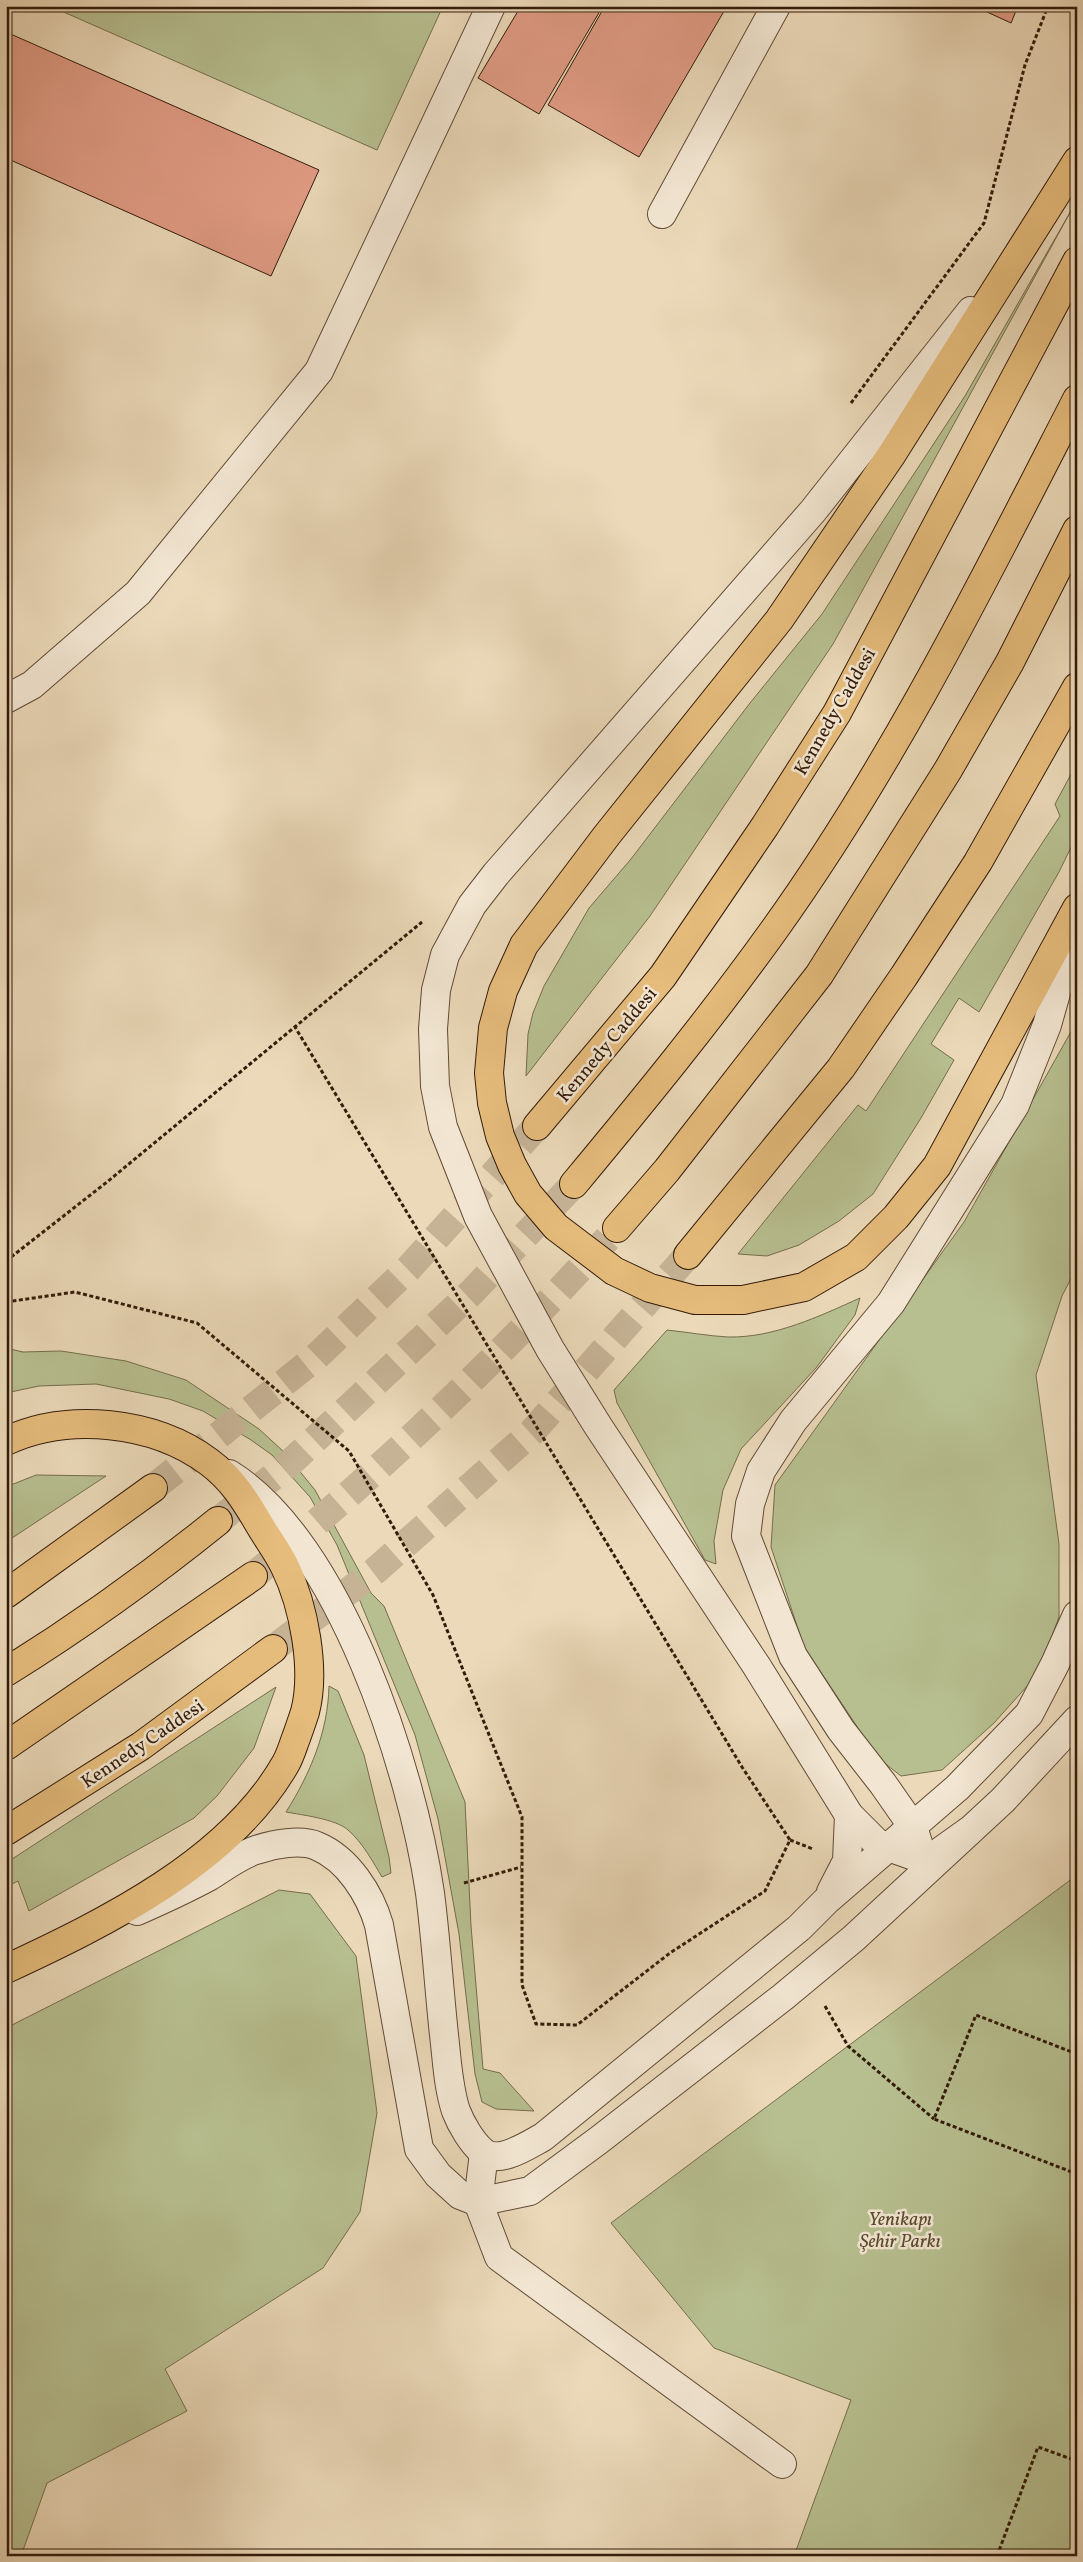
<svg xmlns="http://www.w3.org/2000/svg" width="1083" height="2562" font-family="Vollkorn,serif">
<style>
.green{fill:#b7bf90;stroke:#756d4c}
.building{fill:#e19c85;stroke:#331b09}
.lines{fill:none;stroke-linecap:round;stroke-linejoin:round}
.major-tunnel{stroke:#c6b396;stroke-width:28;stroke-dasharray:28 14;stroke-linecap:butt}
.highway-tunnel{stroke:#c6b396;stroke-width:28;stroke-dasharray:28 14;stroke-linecap:butt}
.minor-casing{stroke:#614a35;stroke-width:30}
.major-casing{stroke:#331b09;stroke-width:30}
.highway-casing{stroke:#331b09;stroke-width:30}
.path{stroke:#331b09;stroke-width:3;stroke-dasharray:4 2.5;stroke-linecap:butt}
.minor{stroke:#f2e6d2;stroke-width:28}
.major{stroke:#e6bc7c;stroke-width:28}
.highway{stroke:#e6bc7c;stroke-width:28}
.labels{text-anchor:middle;stroke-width:5;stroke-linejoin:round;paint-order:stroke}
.street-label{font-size:19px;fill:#331b09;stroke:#f2e6d2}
.park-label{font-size:19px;font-style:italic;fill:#5b4c32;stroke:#f2e6d2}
</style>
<rect width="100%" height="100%" fill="#ebd9b9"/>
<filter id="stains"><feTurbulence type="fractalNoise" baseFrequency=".004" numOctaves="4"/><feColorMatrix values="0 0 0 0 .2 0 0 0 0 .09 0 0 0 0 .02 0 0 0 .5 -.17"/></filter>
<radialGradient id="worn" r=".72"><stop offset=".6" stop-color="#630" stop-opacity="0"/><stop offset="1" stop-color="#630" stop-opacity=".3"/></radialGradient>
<!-- green -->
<g class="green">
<path d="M50,6H443L377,150Z"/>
<path d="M1072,209L833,644L650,916L526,1076L528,1034L533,1013L544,986L589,908L631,859L750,703L822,614L965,396Z"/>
<path d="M1077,763V835L1059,872L979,1012L959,998L931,1044L954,1060L921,1118L873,1194L839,1221L799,1245L767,1256L738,1254L858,1105L866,1111L1060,816L1055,804Z"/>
<path d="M1077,1021V1267L1062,1296L1036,1375L1059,1544V1617L1038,1674L994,1723L942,1770L901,1776L878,1758L804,1647L771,1547L775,1485L964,1222Z"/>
<path d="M860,1298L855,1315L816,1368L741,1449L723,1490L714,1541L716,1564L705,1560L617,1403L614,1390L667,1330C687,1332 708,1336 728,1337C774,1338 820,1316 860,1298Z"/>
<path d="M6,1348L23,1352L61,1351L126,1361L186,1380L259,1429L284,1452L315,1490L371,1593L384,1606L465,1802L471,1926L483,2069L500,2073L534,2111L496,2109L482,2102L475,2074L459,1934L438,1819L415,1735L337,1545L310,1497L272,1455L251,1440L203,1411L169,1399L96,1384L39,1386L6,1393Z"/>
<path d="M36,1475L106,1476L6,1542V1487Z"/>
<path d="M329,1686L338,1691L364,1755L389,1857L391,1873L382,1877C373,1862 363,1843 348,1830C336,1819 302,1815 286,1812C310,1774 328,1732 329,1686Z"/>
<path d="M276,1687L254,1748L217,1796L194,1818L29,1911L18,1881L6,1887V1863Z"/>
<path d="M1077,1875V2556H794L851,2400L714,2348L611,2223Z"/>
<path d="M279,1890L310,1894L356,1956L377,2113L360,2212L323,2268L165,2369L187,2411L47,2483L21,2556H6V2028Z"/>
</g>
<!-- building -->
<g class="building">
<path d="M521,6H603L539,114L478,78Z"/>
<path d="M605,6H727L639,157L548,105Z"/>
<path d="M974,6H1018L1011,23Z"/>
<path d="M6,32L319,170L271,276L6,158Z"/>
</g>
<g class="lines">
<!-- major-tunnel -->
<g class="major-tunnel">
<path d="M153,1488L315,1358L409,1268L537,1126"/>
<path d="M273,1649L375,1571L532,1432L688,1255"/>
</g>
<!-- highway-tunnel -->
<g class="highway-tunnel">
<path d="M218,1521L290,1463L472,1292L574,1184"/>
<path d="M253,1576C383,1469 504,1354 617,1228"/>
</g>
<!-- minor casing -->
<g class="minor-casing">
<g id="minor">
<path d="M662,214L776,6"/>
<path d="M6,699L32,685L138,593L319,371L491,6"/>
<path d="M229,1474C340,1543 412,1770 430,1893C436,1940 439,1988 444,2035C447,2060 448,2087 456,2111C461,2124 472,2143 483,2152C499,2165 528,2145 543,2137L799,1928L826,1901L957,1788L1029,1714L1055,1664L1077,1615"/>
<path d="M969,1831L934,1856L917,1857L877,1843L849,1815L756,1665L598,1426L550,1349L478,1216L443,1127L435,1086L433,1029L436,990L445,955L472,905L496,874L813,511L971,311"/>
<path d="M918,1843L913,1827L883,1784L841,1730L793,1656L746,1536L750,1504L761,1471L793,1421L891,1303L1015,1105L1047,1025L1076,922"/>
<path d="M831,1892L847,1861L849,1815"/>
<path d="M137,1911C162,1900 186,1889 210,1876C224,1867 240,1855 256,1850C273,1844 301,1839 317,1846C348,1859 370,1894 379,1925L419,2149L438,2175L460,2195L478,2202L530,2191L599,2140L783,1997L854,1938L1003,1800L1077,1720"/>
<path d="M484,2153L478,2202L499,2257L782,2464"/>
</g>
</g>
<!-- major casing -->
<g class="major-casing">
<g id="major">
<path d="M1077,161L892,454L779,620L607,835L524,945L503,991L493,1028L489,1073L492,1103L500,1136L512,1165L528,1194L556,1227L614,1271L650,1288L695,1300H743L804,1287L856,1257L896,1217L937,1166L1077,908"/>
<path d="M537,1126L663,976L765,826L837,713L1077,261"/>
<path d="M688,1255L841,1068L904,976L978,862L1077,687"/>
<path d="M6,1441C68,1412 154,1421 209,1462C232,1479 245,1500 259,1524C267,1538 278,1552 285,1567C304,1606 316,1670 305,1712C302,1721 299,1730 296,1738C293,1746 290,1756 286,1763C230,1862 105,1923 6,1969"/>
<path d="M6,1594L153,1488"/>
<path d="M6,1831L141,1746L273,1649"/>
</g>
</g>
<!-- highway casing -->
<g class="highway-casing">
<g id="highway">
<path d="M574,1184C643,1101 711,1018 774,930C893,764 984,580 1077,399"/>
<path d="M617,1228L667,1170L819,975L948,770L1010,662L1077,530"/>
<path d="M6,1672C80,1626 151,1575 218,1521"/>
<path d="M6,1746L253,1576"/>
</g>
</g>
<!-- path -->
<g class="path">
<path d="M851,403L984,223L1025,65L1048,6"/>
<path d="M6,1261L107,1182L422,922"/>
<path d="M6,1302L75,1292L197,1323L349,1451L433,1595L522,1817V1985L536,2024L577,2025L670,1953L765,1891L790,1840L742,1767L295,1027"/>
<path d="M790,1840L813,1849"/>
<path d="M464,1883L521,1867"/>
<path d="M825,2006L848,2046L934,2119"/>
<path d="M1077,2054L976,2015L934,2119L1077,2174"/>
<path d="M997,2556L1038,2447L1077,2461"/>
</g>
<!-- minor -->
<use href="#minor" class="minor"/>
<!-- major -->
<use href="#major" class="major"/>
<!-- highway -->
<use href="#highway" class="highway"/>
</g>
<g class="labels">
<!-- street labels -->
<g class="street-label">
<text transform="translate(834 711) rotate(-60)" y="7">Kennedy Caddesi</text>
<text transform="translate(606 1044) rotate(-50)" y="7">Kennedy Caddesi</text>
<text transform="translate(142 1743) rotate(-34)" y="7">Kennedy Caddesi</text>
</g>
<!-- park labels -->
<g class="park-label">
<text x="900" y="2225">Yenikapı<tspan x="900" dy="22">Şehir Parkı</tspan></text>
</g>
</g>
<!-- margin -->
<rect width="1083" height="2562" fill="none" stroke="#ebd9b9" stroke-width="25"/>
<rect x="8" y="8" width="1068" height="2547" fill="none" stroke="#331b09" stroke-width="2.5"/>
<rect x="12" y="12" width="1058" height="2537" fill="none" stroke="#331b09"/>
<rect width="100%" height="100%" filter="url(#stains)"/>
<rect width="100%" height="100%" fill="url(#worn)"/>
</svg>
